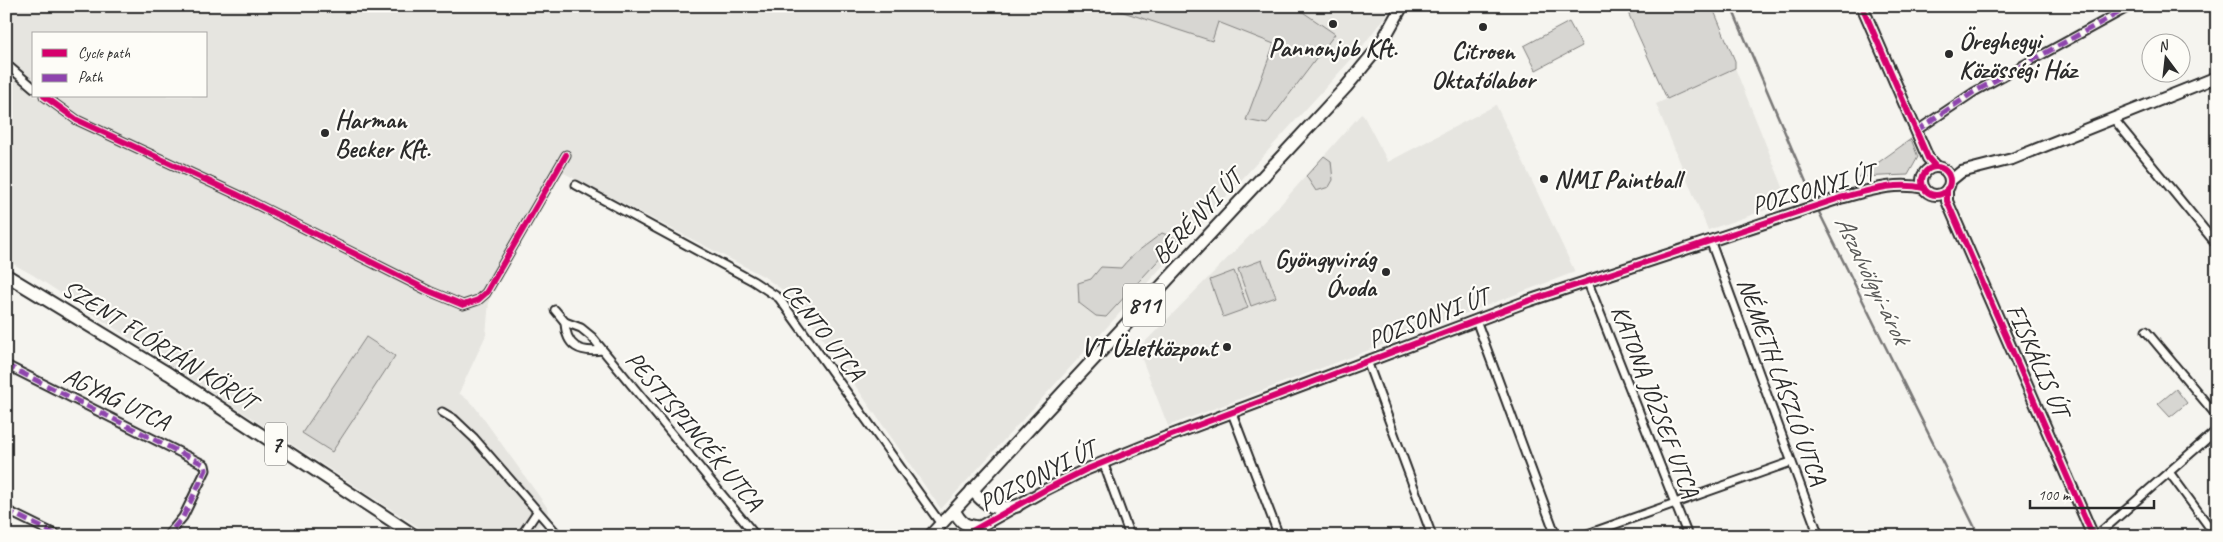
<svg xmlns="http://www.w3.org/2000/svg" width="2223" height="542" font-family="Caveat,sans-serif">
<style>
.built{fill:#e6e5e0;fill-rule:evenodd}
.green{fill:#d7d6d2;stroke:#81807e}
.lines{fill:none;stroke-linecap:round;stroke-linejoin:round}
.stream{stroke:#797877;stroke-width:2.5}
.street-casing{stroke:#2b2b2b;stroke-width:11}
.secondary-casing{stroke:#2b2b2b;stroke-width:14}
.primary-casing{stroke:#2b2b2b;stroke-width:15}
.street{stroke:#fdfcf7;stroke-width:7}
.secondary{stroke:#fdfcf7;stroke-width:10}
.primary{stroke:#fdfcf7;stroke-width:11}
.quiet{stroke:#8e44ad;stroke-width:5;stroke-dasharray:10 5;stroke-linecap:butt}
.cycleway-casing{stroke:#fdfcf7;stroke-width:9}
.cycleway{stroke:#d6006c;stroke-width:6}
.poi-dot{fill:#2b2b2b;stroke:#fdfcf7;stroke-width:2}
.labels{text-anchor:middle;stroke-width:4.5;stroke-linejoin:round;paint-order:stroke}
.shield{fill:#fdfcf7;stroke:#6a6a68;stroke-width:1}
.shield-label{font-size:24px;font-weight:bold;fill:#2b2b2b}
.poi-label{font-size:25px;font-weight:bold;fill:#2b2b2b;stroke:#fdfcf7;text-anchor:start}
.street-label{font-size:25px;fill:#2b2b2b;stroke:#fdfcf7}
.water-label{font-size:26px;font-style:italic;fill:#585857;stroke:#fdfcf7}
</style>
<rect width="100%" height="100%" fill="#f5f4ef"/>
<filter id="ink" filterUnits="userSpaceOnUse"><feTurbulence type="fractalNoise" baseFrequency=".02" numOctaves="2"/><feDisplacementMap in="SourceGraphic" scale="10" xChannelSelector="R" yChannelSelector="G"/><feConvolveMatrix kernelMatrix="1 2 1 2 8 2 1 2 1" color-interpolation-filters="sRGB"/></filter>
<g filter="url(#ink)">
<!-- built -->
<g class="built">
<path d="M6,6H1393L1358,52L941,509L802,309L781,289L763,276L560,171L490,290L486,335L459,393L473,404L549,510L532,536H432L33,275L6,260ZM34,34H206V96H34Z"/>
<path d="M1735,68L1789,202L1708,230L1656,104Z"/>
<path d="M1496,105L1575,272L1168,426L1138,349L1281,204L1362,113L1388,162Z"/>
</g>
<!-- green -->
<g class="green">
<path d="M1105,6H1294L1335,34L1267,124L1246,120L1274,44L1218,22L1212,41Z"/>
<path d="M1625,6H1712L1735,61V68L1667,99Z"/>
<path d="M1569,22L1582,46L1536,70L1524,46Z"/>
<path d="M1911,139L1918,157L1908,175L1858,177Z"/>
<path d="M1324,156L1331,161L1333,180L1329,187L1316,191L1306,176Z"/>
<path d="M1162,233L1178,239L1106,317L1096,316L1079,303L1078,283L1091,279L1101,267L1121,268C1133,253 1147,245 1162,233Z"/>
<path d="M1262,260L1276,297L1251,306L1238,269Z"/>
<path d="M1234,271L1248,308L1223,317L1210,280Z"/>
<path d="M366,337L395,356L332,452L302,433Z"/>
<path d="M2176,389L2187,403L2170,417L2158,404Z"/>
</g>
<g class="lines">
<!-- stream -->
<g class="stream">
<path d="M1731,6L1815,203"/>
<path d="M1817,208L1979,536"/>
</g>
<!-- street casing -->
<g class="street-casing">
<g id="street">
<path d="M6,64L34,88"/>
<path d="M44,96L77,120L236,194L429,291L463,305L478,300L486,293L566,155"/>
<path d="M2113,118L2217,245"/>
<path d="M1916,131L1974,92L2131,6"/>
<path d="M576,185L753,281L779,298L941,524"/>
<path d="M1710,240L1819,536"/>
<path d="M1587,280L1688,536"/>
<path d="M555,310L565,322L581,328L592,337L756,536"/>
<path d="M1476,320L1556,536"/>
<path d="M565,322C566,347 580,353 602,350"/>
<path d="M2146,331L2217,416"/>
<path d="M1367,361L1432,536"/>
<path d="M6,365L205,465L206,470L183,517L167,536"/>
<path d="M442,412L454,419L474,438L559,536"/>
<path d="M1232,413L1279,536"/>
<path d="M1103,462L1130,536"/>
<path d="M2169,472L2216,536"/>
<path d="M6,510L59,536"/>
<path d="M521,536L537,512"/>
<path d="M1582,536L1791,462"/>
<path d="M2096,536L2217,430"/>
</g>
</g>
<!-- secondary casing -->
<g class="secondary-casing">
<g id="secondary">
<path d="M1862,6L1928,158L1935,166"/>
<circle cx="1936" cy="181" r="14"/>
<path d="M1950,181L1961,172L2012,159L2217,77"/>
<path d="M1947,189V201L2093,536"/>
<path d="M963,536L1045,490L1085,470L1169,436L1528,301L1840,198C1867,191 1896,181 1924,188"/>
</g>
</g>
<!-- primary casing -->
<g class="primary-casing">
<g id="primary">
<path d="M6,275L169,374L415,536"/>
<path d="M972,490C989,508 992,510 1017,506"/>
<path d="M954,510C961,524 966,526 981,527"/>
<path d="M930,536L1346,87L1379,47L1402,6"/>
</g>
</g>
<!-- street -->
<use href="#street" class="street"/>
<!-- secondary -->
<use href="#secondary" class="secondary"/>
<!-- primary -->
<use href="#primary" class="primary"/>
<!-- quiet -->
<g class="quiet">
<path d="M1916,131L1974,92L2131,6"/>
<path d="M6,365L205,465L206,470L183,517L167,536"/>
<path d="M6,510L59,536"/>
</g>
<!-- cycleway casing -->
<g class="cycleway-casing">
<g id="cycleway">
<path d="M1862,6L1928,158L1935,166"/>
<path d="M44,96L77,120L236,194L429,291L463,305L478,300L486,293L566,155"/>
<circle cx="1936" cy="181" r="14"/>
<path d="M1947,189V201L2093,536"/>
<path d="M963,536L1045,490L1085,470L1169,436L1528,301L1840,198C1867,191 1896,181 1924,188"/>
</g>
</g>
<!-- cycleway -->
<use href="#cycleway" class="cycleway"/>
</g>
</g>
<!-- markers -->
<g class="poi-dot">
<circle cx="1333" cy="24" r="5"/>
<circle cx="1483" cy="27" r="5"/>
<circle cx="1949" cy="54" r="5"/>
<circle cx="325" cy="133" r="5"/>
<circle cx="1544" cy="179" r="5"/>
<circle cx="1386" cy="272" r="5"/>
<circle cx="1227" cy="347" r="5"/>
</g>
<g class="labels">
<!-- shield labels -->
<g class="shield">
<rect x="1123" y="283.5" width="42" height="43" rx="4"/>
<rect x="265" y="422.5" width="22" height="43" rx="4"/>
</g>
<g class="shield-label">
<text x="1144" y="313">811</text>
<text x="276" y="452">7</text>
</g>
<!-- poi labels -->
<g class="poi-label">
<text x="1959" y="49">Öreghegyi<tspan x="1959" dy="29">Közösségi Ház</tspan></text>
<text x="1333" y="56" text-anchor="middle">Pannonjob Kft.</text>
<text x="1483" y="59" text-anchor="middle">Citroen<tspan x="1483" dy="29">Oktatólabor</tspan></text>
<text x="335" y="128">Harman<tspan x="335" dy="29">Becker Kft.</tspan></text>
<text x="1554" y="188">NMI Paintball</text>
<text x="1376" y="267" text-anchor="end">Gyöngyvirág<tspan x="1376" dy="29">Óvoda</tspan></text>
<text x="1217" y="356" text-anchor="end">VT Üzletközpont</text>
</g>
<!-- street labels -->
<g class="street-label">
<text transform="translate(1813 188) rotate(-16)" y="9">POZSONYI ÚT</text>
<text transform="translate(1196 216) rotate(-47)" y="9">BERÉNYI ÚT</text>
<text transform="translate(1428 317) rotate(-21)" y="9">POZSONYI ÚT</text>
<text transform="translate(824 331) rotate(52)" y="9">CENTO UTCA</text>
<text transform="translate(160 344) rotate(32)" y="9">SZENT FLÓRIÁN KÖRÚT</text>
<text transform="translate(2039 360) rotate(66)" y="9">FISKÁLIS ÚT</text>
<text transform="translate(1783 381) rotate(70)" y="9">NÉMETH LÁSZLÓ UTCA</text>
<text transform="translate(117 398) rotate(26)" y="9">AGYAG UTCA</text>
<text transform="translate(1656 401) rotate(69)" y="9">KATONA JÓZSEF UTCA</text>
<text transform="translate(695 430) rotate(50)" y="9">PESTISPINCÉK UTCA</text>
<text transform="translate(1037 475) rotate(-27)" y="9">POZSONYI ÚT</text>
</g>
<!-- water labels -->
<g class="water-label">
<text transform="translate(1873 279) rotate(64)" y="9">Aszalvölgyi-árok</text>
</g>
</g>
<!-- margin -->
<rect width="2223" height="542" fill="none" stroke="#fdfcf7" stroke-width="25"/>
<rect x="12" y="12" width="2198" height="517" fill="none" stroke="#2b2b2b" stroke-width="2" filter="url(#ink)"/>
<!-- legend -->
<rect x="32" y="32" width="175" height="65" fill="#fdfcf7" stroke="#a9a8a5"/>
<rect x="42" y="49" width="25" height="8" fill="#d6006c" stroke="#a9a8a5"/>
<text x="78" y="58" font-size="15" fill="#2b2b2b">Cycle path</text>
<rect x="42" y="74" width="25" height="8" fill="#8e44ad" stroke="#a9a8a5"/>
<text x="78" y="82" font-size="15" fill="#2b2b2b">Path</text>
<!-- north arrow -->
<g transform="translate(2166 58) rotate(345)"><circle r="24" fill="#fdfcf7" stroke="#a9a8a5"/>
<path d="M0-4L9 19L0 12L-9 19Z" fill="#2b2b2b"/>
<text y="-8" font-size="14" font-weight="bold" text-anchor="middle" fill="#2b2b2b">N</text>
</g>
<!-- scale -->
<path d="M2030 500v8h124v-8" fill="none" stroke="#2b2b2b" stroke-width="2.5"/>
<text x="2038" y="500" font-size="15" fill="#2b2b2b" stroke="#fdfcf7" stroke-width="4" paint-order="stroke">100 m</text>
</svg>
